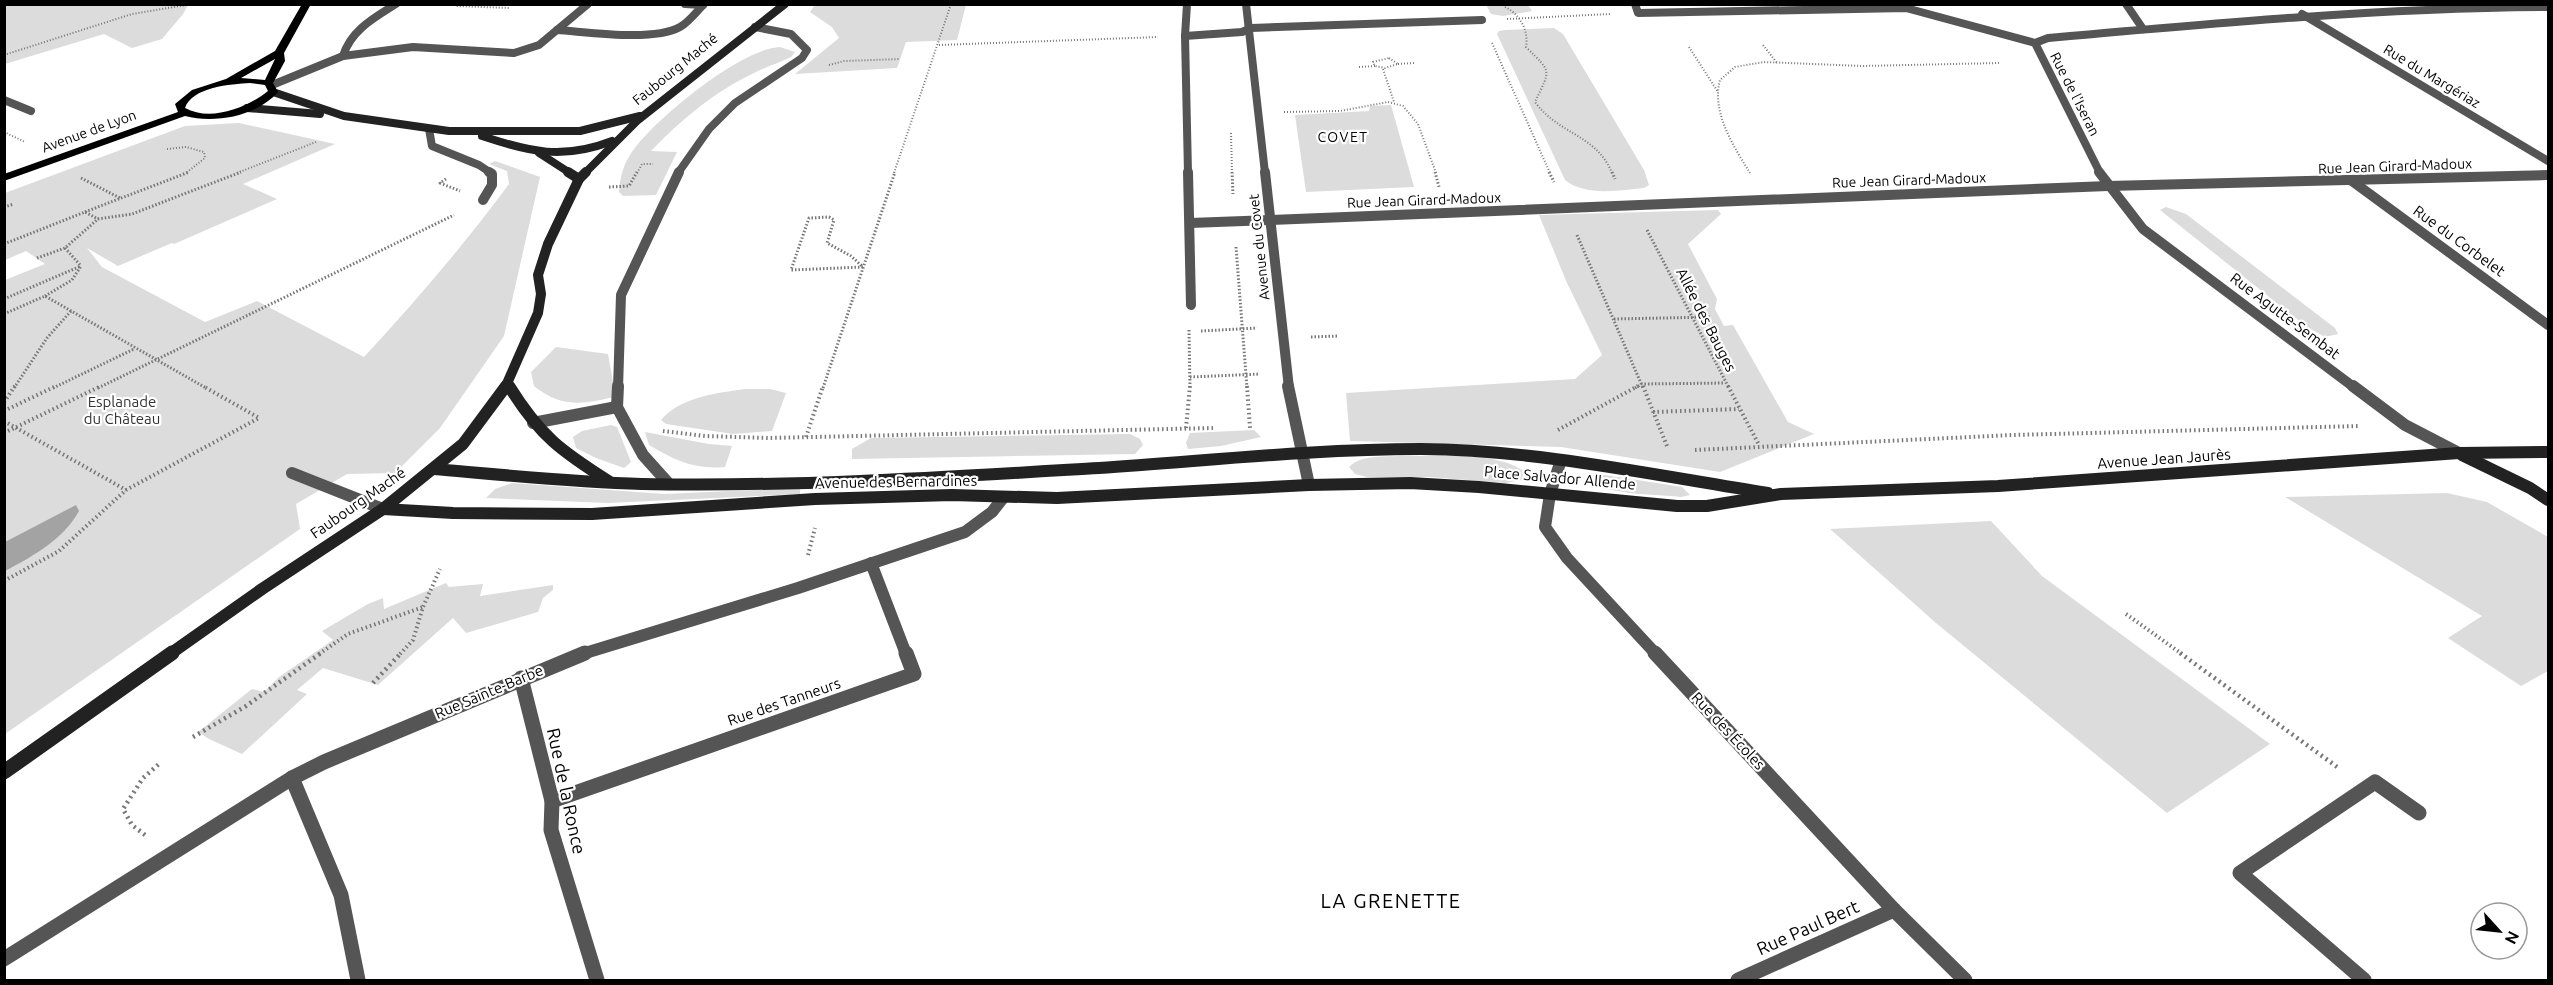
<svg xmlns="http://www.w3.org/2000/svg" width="2553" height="985" font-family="Ubuntu,sans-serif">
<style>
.green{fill:#dcdcdc}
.water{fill:#a3a3a3}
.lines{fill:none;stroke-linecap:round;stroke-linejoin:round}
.path-far3{stroke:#777;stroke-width:2;stroke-dasharray:1 2;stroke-linecap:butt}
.path-far2{stroke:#777;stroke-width:3;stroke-dasharray:1.5 2;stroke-linecap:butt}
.path-far1{stroke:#777;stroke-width:4;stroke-dasharray:1.5 3;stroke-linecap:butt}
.path{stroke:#777;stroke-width:4.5;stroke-dasharray:2 4;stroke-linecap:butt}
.lane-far3{stroke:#555;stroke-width:8}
.lane-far2{stroke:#555;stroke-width:10}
.lane-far1{stroke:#555;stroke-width:12}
.lane{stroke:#555;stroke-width:15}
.street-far3{stroke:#555;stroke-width:8}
.street-far2{stroke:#555;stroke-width:10}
.street-far1{stroke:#555;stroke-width:12}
.street{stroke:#555;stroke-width:15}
.secondary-far3{stroke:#222;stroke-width:8}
.secondary-far2{stroke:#222;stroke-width:10}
.secondary-far1{stroke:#222;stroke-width:12}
.secondary{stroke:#222;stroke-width:15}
.primary{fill:#000;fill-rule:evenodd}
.labels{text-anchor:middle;stroke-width:4.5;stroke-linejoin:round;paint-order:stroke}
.far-street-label{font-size:14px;fill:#000;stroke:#fff}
.far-neighbourhood-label{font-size:14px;letter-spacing:1.5px;fill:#000;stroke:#fff}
.street-label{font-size:15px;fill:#000;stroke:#fff}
.park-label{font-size:15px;fill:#333;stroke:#fff}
.near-street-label{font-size:18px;fill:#000;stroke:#fff}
.near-neighbourhood-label{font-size:20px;letter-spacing:1.5px;fill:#000;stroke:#fff}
</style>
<rect width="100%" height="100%" fill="#fff"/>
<!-- green -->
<g class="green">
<path d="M5,4H188V5L183,14L162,39L132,48L104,34L5,64Z"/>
<path d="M815,5V4L966,5L957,40L906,42L897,68L795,74L839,38L832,27L810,12Z"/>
<path d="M1486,5H1528L1532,11L1503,16L1491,14Z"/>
<path d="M1554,28L1563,34L1644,170L1649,185L1644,188C1620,190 1586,197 1565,180L1497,34L1499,31L1505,30Z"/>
<path d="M780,47L795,52L791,57C779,63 765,67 752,74C714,92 680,121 651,151L677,152L656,195L623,196L619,192C620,176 624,162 634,149C658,117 740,49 780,47Z"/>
<path d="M1391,105L1414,187L1306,192L1295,115L1369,111L1370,106Z"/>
<path d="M239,123L335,144L243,184L277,199L174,244L172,243L118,266L87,248L102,267L205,322L257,301L364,357C415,302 464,245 509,184L507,171L489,164L495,161L540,177L504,336L440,428L395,473L347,474L296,504L300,529L5,734V280L45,264L26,251L5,260V193L185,126Z"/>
<path d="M2166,207L2186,214L2335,328L2338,334L2325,337L2307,327L2160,210Z"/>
<path d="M1718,210L1721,214L1688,244L1717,299L1715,309L1724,326L1733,325L1788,422L1814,434L1720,472L1561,447L1350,441L1346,393L1575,379L1602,355L1567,283L1539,215Z"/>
<path d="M556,347L608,354L613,382L618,396C585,404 562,409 534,386L531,372Z"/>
<path d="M745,389H770L786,393L772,431L733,434L666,424L661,420C680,397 717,393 745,389Z"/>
<path d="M611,425L617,427L631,462L624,468L596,458L576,448L573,437L582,431Z"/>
<path d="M1254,430L1261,437L1221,446L1188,449L1186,443L1190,433Z"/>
<path d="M645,432L709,444L732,446L725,467C695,470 674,460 649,445Z"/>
<path d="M1130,434L1140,439L1143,445L1135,454L852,459V449L871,438Z"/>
<path d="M1398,456C1435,457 1493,450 1524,471L1522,480L1505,483L1429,477H1367L1355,474L1349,467C1361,455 1381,457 1398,456Z"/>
<path d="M1605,475L1682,487L1690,495L1681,497C1657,494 1610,496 1592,481Z"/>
<path d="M512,483L664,494L800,488V494L608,503L486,498L495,489Z"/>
<path d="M2447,493L2487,502L2548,537V671L2521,686L2448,638L2482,616L2285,497Z"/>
<path d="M1991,521L2042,576L2270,744L2167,813L1936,623L1830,529Z"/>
<path d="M446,583L449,587L483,584L480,596L553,585V590L543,598L538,612L466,633L453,618L378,685L323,668L297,690L307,694L242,754L209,739L198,732L252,689L264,692L279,677L333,640L322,631L368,604L383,598L384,609Z"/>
</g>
<!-- water -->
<path class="water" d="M76,505L79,511C63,540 33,556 5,571V542Z"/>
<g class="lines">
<!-- path-far3 -->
<g class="path-far3">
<path d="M457,4L456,6L510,8"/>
<path d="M1505,7C1520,14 1529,31 1526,47C1552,73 1551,68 1535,102C1559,135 1596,134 1612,173"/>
<path d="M1507,19L1610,14"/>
<path d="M1492,43L1550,173"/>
<path d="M939,45L1158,37"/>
<path d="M1763,45L1777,63"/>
<path d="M1689,47L1718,92"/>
<path d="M4,55L132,14L192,4"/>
<path d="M1389,58L1398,64L1385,68L1375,66L1373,62Z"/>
<path d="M1398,64L1414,63"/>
<path d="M829,65L844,61L900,59"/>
<path d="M1359,67L1375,66"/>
<path d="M1383,69L1394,102"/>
<path d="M1284,112L1340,111L1388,102L1403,106L1418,124L1436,173"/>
<path d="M4,132L25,142"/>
<path d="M1231,133L1232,173"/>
<path d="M167,149L186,147L204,152L205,158L186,173"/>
<path d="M237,173L316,142"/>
<path d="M637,173L642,164H653"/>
<path d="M894,173L951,4"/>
<path d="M1750,173C1734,147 1711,112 1720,80L1735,67L1764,62L1862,66L1999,63"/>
</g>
<!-- path-far2 -->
<g class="path-far2">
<path d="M1232,172L1233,194"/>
<path d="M1435,172L1439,187"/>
<path d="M1549,172L1554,182"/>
<path d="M1612,172L1615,179"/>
<path d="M81,178L120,198"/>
<path d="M446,179L440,183L460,191"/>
<path d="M609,187L629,186L637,172"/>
<path d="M4,207L14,204"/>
<path d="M85,212L189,172"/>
<path d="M829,217L834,220L827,243L851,256L863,267L791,270L809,218Z"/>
<path d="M1647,230L1729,388"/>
<path d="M1577,235L1643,388"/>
<path d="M4,244L85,212L98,219"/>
<path d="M1236,247L1247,388"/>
<path d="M65,248L81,266"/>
<path d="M37,258L65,248L98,219L132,214L241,172"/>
<path d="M45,296L72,280L81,266"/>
<path d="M4,299L81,266"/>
<path d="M4,314L45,296L206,388"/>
<path d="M1614,319L1712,317"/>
<path d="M1189,330L1190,388"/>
<path d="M1201,331L1257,328"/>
<path d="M1311,337L1338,336"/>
<path d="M1190,377L1260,374"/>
<path d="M14,388L47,338L71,311"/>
<path d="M53,388L134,349"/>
<path d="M98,388L454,215"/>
<path d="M823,388L895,172"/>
<path d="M1635,388L1642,384L1725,383"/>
</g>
<!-- path-far1 -->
<g class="path-far1">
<path d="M1247,386L1250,428"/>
<path d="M1643,386L1667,446"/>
<path d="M1728,386L1759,445"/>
<path d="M4,402L15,386"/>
<path d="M4,411L56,386"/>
<path d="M1653,412L1739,409"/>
<path d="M4,421L126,490"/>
<path d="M1186,428L1190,386"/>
<path d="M1558,430L1638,386"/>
<path d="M663,431L705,436L768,438L1213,428"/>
<path d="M4,433L101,386"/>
<path d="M806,437L823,386"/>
<path d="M1695,450L2013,435L2359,426"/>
<path d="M808,555L815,528"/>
<path d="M4,581L59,551L126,490L259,418L203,386"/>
<path d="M2126,614L2182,654"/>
<path d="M319,654L348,634L423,607"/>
<path d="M400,654L413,640L423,607L440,569"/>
</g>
<!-- path -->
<g class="path">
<path d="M2180,653L2340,769"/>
<path d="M373,683L401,653"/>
<path d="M193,737L246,706L321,653"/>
<path d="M145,835L132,825L123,809L143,778L159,764"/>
</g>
<!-- lane-far3 -->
<g class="lane-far3">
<path d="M685,4L703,5"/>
<path d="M2126,4L2143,29"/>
<path d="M557,30C588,32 653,42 680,27C689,22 697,11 704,4"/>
<path d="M1185,36L1187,4"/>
<path d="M343,56C351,30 374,18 396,4"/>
<path d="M272,85L343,56L413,47L514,53L539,45L588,4"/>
<path d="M4,100L31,111"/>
<path d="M429,129L432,146L479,165L491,173"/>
<path d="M1188,173L1185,36L1242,32L1251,28"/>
</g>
<!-- lane-far2 -->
<g class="lane-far2">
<path d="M1188,172L1191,305"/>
<path d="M483,200L492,185V174L489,172"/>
<path d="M1190,223L1271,220"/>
</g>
<!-- lane-far1 -->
<g class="lane-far1">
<path d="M533,423L617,407"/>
<path d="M292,473L383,509"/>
</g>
<!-- lane -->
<path class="lane" d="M2364,980L2240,873L2375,782L2419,813"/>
<!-- street-far3 -->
<g class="street-far3">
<path d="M1246,4L1265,173"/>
<path d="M1635,4L1638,13L1906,8L2035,43L2100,173"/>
<path d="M2302,14L2548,161"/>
<path d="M1251,28L1482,20"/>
<path d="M2035,43L2048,38C2215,23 2381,8 2548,7"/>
<path d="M678,173L709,129L735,103L802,58L807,50L791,34L755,27"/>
</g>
<!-- street-far2 -->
<g class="street-far2">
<path d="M1265,172L1289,388"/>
<path d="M2099,172L2143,229L2355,388"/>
<path d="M2352,181L2548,325"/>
<path d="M1271,220L2108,186L2548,175"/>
<path d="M618,388L621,295L679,172"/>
</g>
<!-- street-far1 -->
<g class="street-far1">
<path d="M618,386L617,407L643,455L669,484"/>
<path d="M1288,386L1309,485"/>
<path d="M2353,386L2405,425L2459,453"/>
<path d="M1561,460L1550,494L1545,527L1567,558L1656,654"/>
<path d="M871,563L906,654"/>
<path d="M582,654L798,588L965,532L992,512L1003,498"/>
</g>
<!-- street -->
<g class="street">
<path d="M1655,653L1894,910L1965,980"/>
<path d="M521,678L552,801L551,830L597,980"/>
<path d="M292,778L341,895L358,980"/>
<path d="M552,801L914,674L906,653"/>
<path d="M4,959L292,778L324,762L585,653"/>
<path d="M1738,980L1894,910"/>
</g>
<!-- secondary-far3 -->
<g class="secondary-far3">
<path d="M273,92L344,116L449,131H580L640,116"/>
<path d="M247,108L320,114"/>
<path d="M482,136C530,152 563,160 612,141"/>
<path d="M539,153L570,173"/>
<path d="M585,173L638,120L785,4"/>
</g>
<!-- secondary-far2 -->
<g class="secondary-far2">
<path d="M568,172L579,179"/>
<path d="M508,384L510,388"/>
<path d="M505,388L538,313L541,294L538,275L548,244L579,179L586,172"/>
</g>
<!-- secondary-far1 -->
<g class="secondary-far1">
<path d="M509,386C540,436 561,451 610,482"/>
<path d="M2462,455L2530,488L2548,500"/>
<path d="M434,469C503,475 572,482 642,484C794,487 947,477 1099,468C1206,461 1314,449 1421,449C1538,450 1653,475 1768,493"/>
<path d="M383,509L453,513L592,514L815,499L952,495L1057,498L1309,485L1410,483L1479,487L1677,506H1707L1781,494L1998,486L2459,453L2548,452"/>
<path d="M170,654L262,589L383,509L463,444L506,386"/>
</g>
<!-- secondary -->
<path class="secondary" d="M4,772L172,653"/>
<!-- primary -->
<path class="primary" d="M302,4H311L284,53L285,61L273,83L278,92C257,116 215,124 185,116L4,181V174L178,112L175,104L192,90L226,79L275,51ZM275,59L265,80L241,78ZM250,83L265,85L268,91C247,108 210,122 185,108C192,87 231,84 250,83Z"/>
</g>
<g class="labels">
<!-- far-street labels -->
<g class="far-street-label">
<text transform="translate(675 69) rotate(-39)" y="5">Faubourg Maché</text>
<text transform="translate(2432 76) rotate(31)" y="5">Rue du Margériaz</text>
<text transform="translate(2075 94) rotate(63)" y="5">Rue de l'Iseran</text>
<text transform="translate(89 131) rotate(-20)" y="5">Avenue de Lyon</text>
<text transform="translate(2395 166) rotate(-2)" y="5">Rue Jean Girard-Madoux</text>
<text transform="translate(1909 180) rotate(-2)" y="5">Rue Jean Girard-Madoux</text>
<text transform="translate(1424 200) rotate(-2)" y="5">Rue Jean Girard-Madoux</text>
<text transform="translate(1259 247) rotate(-96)" y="5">Avenue du Covet</text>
</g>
<!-- far-neighbourhood labels -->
<g class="far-neighbourhood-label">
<text x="1343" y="142">COVET</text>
</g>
<!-- street labels -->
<g class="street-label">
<text transform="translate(2459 241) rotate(36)" y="5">Rue du Corbelet</text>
<text transform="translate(2285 316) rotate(37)" y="5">Rue Agutte-Sembat</text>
<text transform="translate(1706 320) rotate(63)" y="5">Allée des Bauges</text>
<text transform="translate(2164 459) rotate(-4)" y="5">Avenue Jean Jaurès</text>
<text transform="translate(1560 478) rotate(5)" y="5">Place Salvador Allende</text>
<text transform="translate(896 482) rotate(-1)" y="5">Avenue des Bernardines</text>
<text transform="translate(358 503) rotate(-35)" y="5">Faubourg Maché</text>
<text transform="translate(489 692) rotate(-23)" y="5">Rue Sainte-Barbe</text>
<text transform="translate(784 702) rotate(-19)" y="5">Rue des Tanneurs</text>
<text transform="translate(1728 731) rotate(47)" y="5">Rue des Écoles</text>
</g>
<!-- park labels -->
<g class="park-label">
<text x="122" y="407">Esplanade<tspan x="122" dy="17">du Château</tspan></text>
</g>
<!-- near-street labels -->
<g class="near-street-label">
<text transform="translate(566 791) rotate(78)" y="6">Rue de la Ronce</text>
<text transform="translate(1808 928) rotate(-24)" y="6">Rue Paul Bert</text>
</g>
<!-- near-neighbourhood labels -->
<g class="near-neighbourhood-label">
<text x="1391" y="908">LA GRENETTE</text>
</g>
</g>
<!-- border -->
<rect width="2553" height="985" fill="none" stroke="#000000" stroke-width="12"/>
<!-- north arrow -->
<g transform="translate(2499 931) rotate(117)"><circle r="28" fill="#ffffff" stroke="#999999" stroke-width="1.5"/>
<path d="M0-4.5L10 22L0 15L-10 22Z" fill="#000000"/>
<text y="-9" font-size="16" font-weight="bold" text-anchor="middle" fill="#000000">N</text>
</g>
</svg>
